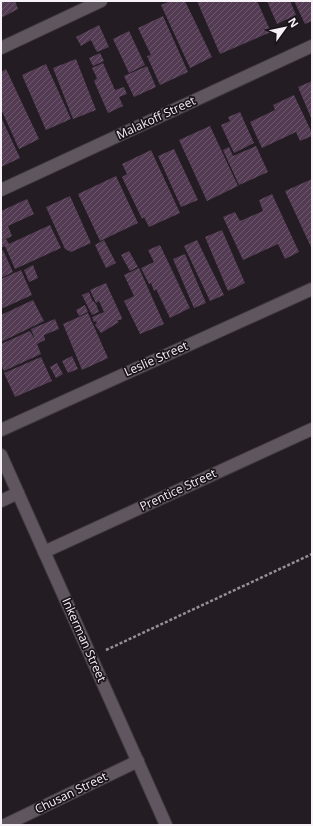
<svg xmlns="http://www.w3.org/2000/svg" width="313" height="826" font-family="'Open Sans',sans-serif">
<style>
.building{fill:url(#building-hatch)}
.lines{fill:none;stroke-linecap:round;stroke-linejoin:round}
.minor-casing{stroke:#403a40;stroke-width:14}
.tertiary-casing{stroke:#403a40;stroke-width:14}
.path{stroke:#968f95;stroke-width:2.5;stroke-dasharray:3 2;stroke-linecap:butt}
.minor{stroke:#5f565f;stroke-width:12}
.tertiary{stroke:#5f565f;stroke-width:12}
.labels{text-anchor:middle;stroke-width:3.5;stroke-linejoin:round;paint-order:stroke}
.street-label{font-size:12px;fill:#f6f1f6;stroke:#1a131a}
</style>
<defs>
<pattern id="building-hatch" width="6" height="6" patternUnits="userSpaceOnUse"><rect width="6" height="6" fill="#533c53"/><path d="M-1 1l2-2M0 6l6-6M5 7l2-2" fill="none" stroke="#6c596c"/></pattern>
</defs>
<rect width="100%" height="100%" fill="#241c23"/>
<!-- building -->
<g class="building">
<path d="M1,1H15L18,9L1,18Z"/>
<path d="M170,1H185L212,57L190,68L161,5Z"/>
<path d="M197,1H257L271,32L220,54Z"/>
<path d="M267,1H290L296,15L277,24Z"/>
<path d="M294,1H312V21L305,24Z"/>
<path d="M163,16L188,72L160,85L147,56L151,55L138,28Z"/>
<path d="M99,25L109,47L97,52L91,40L81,46L76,37Z"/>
<path d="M129,31L145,65L129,73L113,39Z"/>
<path d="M100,53L104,61L93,66L89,58Z"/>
<path d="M76,59L96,110L73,119L53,68Z"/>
<path d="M103,63L115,90L124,87L127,94L119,97L123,106L108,113L94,81L97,78L92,68Z"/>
<path d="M46,64L71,119L46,130L22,75Z"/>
<path d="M147,66L156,87L134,97L124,76Z"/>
<path d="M6,69L39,139L19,149L1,109V72Z"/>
<path d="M312,81V120L298,87Z"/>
<path d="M294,95L312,133V136L300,141L296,132L262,148L250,122L275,110L273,105Z"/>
<path d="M240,112L254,143L234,153L221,125L230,121L228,117Z"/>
<path d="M1,117L20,158L1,167Z"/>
<path d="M210,126L238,186L207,201L179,140Z"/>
<path d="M256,146L268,172L239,185L223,150L229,147L233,156Z"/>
<path d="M174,149L198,200L181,207L158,156Z"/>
<path d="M151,150L180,213L149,227L144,217L142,219L122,177L127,174L122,164Z"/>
<path d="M116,176L138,223L100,241L78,194Z"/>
<path d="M312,179V247H311L285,191Z"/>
<path d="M272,194L299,252L285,259L278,244L243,260L223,217L235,212L240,221L263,211L259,200Z"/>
<path d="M70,196L91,243L71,252L65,249L46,207Z"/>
<path d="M27,199L34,214L8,226L12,236L6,239L9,244L50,225L61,248L15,269L5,246L1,248V211Z"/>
<path d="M222,230L245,283L228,291L205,237Z"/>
<path d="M104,240L116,263L106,268L95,245Z"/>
<path d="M197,240L224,295L210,301L184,246Z"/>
<path d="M160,245L190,308L170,318L156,289L154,291L151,283L149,284L141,268L154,262L148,250Z"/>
<path d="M3,250L13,272L1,278V251Z"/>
<path d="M129,251L138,267L130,271L121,255Z"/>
<path d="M185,254L206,303L194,308L173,259Z"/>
<path d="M33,265L38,278L29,282L24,270Z"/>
<path d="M139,268L164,324L140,334L124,301L134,296L124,275Z"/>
<path d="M21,270L32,295L1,309V279Z"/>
<path d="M106,283L122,318L121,320H117L119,322L101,333L95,325L97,323L96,321L94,322L92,317L104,312L99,301L96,303L90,290Z"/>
<path d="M89,292L92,300L96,304L99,312L92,315L82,295Z"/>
<path d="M33,300L44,321L1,342V315Z"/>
<path d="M85,305L88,312L79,316L76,310Z"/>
<path d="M88,313L108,358L82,370L63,324Z"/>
<path d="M55,319L59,329L44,335L45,340L37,344L41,354L4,371L1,365V344L30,331L35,340L31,329Z"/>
<path d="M72,356L78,369L68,373L62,361Z"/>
<path d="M41,357L52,381L15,397L4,373Z"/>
<path d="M57,363L63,374L56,378L50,367Z"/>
</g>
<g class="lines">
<!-- minor casing -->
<g class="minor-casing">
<g id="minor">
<path d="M1,48L101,1"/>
<path d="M1,190L312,46"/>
<path d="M1,430L312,289"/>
<path d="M1,501L18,493"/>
<path d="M44,552L312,429"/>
<path d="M5,825L138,761"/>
</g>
</g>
<!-- tertiary casing -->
<g class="tertiary-casing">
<path id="tertiary" d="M1,455L166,825"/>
</g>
<!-- path -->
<path class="path" d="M106,650L312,554"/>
<!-- minor -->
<use href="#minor" class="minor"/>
<!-- tertiary -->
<use href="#tertiary" class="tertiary"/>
</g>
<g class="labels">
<!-- street labels -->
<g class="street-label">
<text transform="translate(156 118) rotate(-25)" y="4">Malakoff Street</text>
<text transform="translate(156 359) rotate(-24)" y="4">Leslie Street</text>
<text transform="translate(178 490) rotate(-25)" y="4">Prentice Street</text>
<text transform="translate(84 640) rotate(66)" y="4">Inkerman Street</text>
<text transform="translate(71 793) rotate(-26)" y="4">Chusan Street</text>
</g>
</g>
<!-- border -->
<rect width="313" height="826" fill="none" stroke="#f6f1f6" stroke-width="4"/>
<!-- north arrow -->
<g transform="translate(285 28) rotate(57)" stroke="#1a131a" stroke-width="3" paint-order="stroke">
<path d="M0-3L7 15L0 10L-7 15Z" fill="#f6f1f6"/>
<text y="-6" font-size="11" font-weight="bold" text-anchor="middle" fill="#f6f1f6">N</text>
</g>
</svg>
